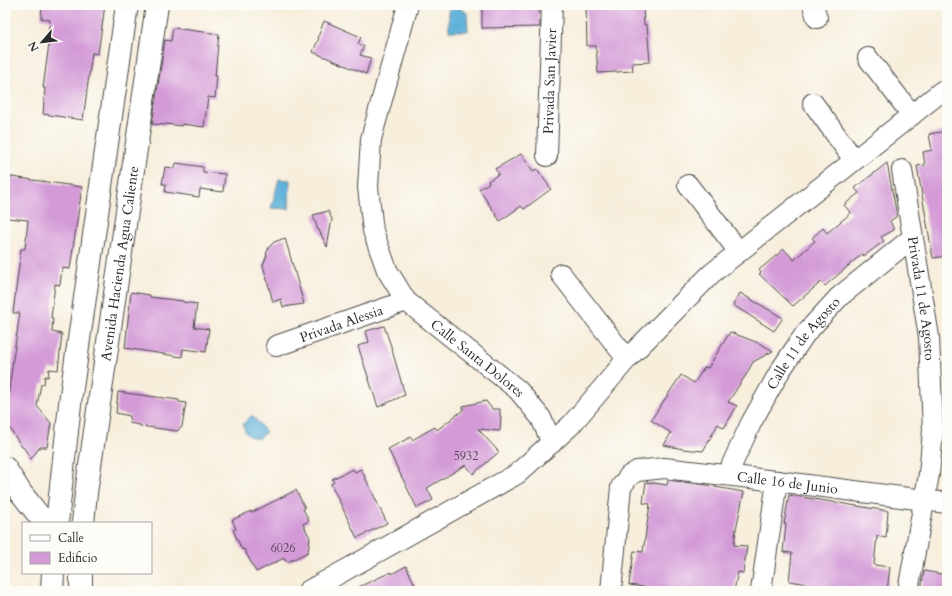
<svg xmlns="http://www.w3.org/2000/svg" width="952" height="596" font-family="Cardo,serif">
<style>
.water{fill:#5eb1da;stroke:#446e82}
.building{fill:#d39ad7}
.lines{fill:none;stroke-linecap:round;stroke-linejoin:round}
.street-casing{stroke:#4a4846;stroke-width:22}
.secondary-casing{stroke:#4a4846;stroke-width:24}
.path{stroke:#4a4846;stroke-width:2.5;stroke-dasharray:1 3;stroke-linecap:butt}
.street{stroke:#fff;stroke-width:20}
.secondary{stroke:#fff;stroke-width:22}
.labels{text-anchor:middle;stroke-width:3;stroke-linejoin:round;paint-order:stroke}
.number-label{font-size:12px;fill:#554756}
.street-label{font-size:14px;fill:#2b2b2b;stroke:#fdfcf7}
</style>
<rect width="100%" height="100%" fill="#fdfcf7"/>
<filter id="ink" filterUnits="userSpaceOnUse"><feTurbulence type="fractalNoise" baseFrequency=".025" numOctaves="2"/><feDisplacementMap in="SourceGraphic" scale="8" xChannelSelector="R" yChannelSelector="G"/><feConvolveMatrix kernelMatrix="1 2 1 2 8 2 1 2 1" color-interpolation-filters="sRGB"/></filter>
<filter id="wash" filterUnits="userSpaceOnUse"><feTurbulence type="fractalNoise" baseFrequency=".012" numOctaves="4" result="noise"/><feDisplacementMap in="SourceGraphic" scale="16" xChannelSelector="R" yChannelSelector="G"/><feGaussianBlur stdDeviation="0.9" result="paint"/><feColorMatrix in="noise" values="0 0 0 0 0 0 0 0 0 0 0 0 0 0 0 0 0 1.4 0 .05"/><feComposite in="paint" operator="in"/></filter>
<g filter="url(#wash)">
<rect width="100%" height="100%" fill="#f7eedc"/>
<!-- water -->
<g class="water">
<path d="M449,6H456L467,13L468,31H449Z"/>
<path d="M279,179L290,180L289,209L271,208Z"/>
<path d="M252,415L266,432L258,439C248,437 245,434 243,424Z"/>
</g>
<g id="blocks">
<!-- building -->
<g class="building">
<path d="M42,5H105L98,54L92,53L83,120L43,114L45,88H43L50,36L48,35L50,20L41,18Z"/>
<path d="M482,5H539L540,27L482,28Z"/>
<path d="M586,5H643L644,25H647L650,62L632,63L633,71L598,73L596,46H587Z"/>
<path d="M324,21L361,37L358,44L364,46L360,55L371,58L366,74L313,52L319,38L318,37Z"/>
<path d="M173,28L219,34L215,76H217L215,98L208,97L204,127L182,124V126L166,124L165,125L152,124L165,40L171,41Z"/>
<path d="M947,131V256L933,258L917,166L925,165L923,152L932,150L929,134Z"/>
<path d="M521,154L533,171L537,169L551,189L524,209L521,206L500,221L479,189L489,183L488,181L499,174L495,169Z"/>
<path d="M176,163L203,167V172L225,174L223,192L200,189L199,197L165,192L166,184H162L165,167L175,168Z"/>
<path d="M887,163L897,216L890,221L894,230L881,237L884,241L864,256L862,254L825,286L821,282L793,306L759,274L761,273L759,270L784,249L794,260L815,241L812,238L823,228L827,233L851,213L844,205L859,193L855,188Z"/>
<path d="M5,176L82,187L70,269L62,268L60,285L55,284L51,318H53L52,332L62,334L58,370L49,369L48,377L45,376L44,384H41L37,406L51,423L47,447H40L31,459L24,448L22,447L5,421L13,359L20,313H13L21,249H25L28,220L7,218L8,210H5Z"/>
<path d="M328,211L332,219L327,247L319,230H318L313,215Z"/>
<path d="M285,238L304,304L283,307L281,299L273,302L263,265L267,255L266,254L269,247L274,242Z"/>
<path d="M131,292L150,295V297L183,301V302L197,304L194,327L209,329L206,352L183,349L182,357L125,348Z"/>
<path d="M740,293L783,318L774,331L733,305Z"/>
<path d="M384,326L390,343L405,395L378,407L358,346L369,342L366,331Z"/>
<path d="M730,332L761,344L773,351L753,362L746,375L728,402L737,406L724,428L718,424L703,451L683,449L664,445L671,433L651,420L681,375L694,383L705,367L708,368Z"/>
<path d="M118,392L179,400V402L186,403L182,427L177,431L140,426V425L129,423L130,416L116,413Z"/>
<path d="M486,401L492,409H500V416H501L500,431L478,429L499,452L473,474L466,465L427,488L433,500L417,508L388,449L411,437L412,440L435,427L437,430L463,410V406Z"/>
<path d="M353,469L355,472L361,469L387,523L357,538L331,484L334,482L332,479Z"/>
<path d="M668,480L715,486V487L744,492L736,529L734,545L747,546L743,573L738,572L734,591H644V587L629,585L634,551L643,552L650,504L643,503L646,482L667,485Z"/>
<path d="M296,490L305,508L303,509L309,521L303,524L310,538L308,552L288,562L287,560L285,561L284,558L256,572L244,549L242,550L233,530L236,529L232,520L251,511V513Z"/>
<path d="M789,495L888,511L886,538L877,536L874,565L890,567L887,591H809V584L789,581L792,553L783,552L786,524H784Z"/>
<path d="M406,566L418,591H350L391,572L392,574Z"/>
<path d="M924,571L947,575V591H921Z"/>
</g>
</g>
</g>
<g filter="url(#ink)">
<use href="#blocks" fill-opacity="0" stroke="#4a4846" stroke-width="1"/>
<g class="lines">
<!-- street casing -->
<g class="street-casing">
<g id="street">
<path id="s1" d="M408,5L371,139L368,187L373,231L387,270L406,301L518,390L541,418L552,443"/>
<path d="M813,5L817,18"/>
<path d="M868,58L912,115"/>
<path d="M813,103L854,160"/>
<path id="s2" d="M547,156L552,5"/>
<path id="s3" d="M902,170L929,337L933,431L929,474L908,591"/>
<path d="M688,185L739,252"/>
<path d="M561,274L627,359"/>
<path id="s4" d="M276,346L406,301"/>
<path id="s5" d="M727,475L751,423L780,371L805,334L839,297L912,238"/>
<path d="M308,591L517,474L571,425L627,359L711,274L942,91"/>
<path id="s6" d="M611,591L621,487L629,476L637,471L664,468L777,481L947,503"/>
<path d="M761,591L777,481"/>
</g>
</g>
<!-- secondary casing -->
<g class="secondary-casing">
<g id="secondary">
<path d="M5,468L21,493L45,523"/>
<path d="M57,523L71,395L127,5"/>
<path id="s7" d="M83,523L86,493L157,5"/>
<path d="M52,591L53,573"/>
<path d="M81,591V573"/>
</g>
</g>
<!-- path -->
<path class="path" d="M28,591L31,584"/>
<!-- street -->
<use href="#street" class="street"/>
<!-- secondary -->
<use href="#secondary" class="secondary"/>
</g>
</g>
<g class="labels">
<!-- number labels -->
<g class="number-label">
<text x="466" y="460">5932</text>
<text x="283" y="552">6026</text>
</g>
<!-- street labels -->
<g class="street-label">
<text dy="5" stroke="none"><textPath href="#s2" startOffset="75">Privada San Javier</textPath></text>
<text dy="5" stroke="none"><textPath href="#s7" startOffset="262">Avenida Hacienda Agua Caliente</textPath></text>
<text dy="5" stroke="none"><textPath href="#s3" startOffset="130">Privada 11 de Agosto</textPath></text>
<text dy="5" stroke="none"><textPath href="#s4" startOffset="69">Privada Alessia</textPath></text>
<text dy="5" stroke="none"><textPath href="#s5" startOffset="153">Calle 11 de Agosto</textPath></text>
<text dy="5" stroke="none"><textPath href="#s1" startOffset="401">Calle Santa Dolores</textPath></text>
<text dy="5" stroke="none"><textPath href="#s6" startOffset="279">Calle 16 de Junio</textPath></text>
</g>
</g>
<!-- margin -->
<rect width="952" height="596" fill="none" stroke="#fdfcf7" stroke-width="20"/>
<!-- legend -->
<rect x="22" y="522" width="130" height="52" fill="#fdfcf7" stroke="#a9a8a5"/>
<rect x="30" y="535" width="20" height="6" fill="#ffffff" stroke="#a9a8a5"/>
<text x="58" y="542" font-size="12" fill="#2b2b2b">Calle</text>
<rect x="30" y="552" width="20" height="12" fill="#d39ad7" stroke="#a9a8a5"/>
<text x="58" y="562" font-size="12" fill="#2b2b2b">Edificio</text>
<!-- north arrow -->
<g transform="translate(42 42) rotate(242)" stroke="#fdfcf7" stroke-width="3" paint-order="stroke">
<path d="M0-3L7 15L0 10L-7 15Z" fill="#2b2b2b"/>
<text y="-6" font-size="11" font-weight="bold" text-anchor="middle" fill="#2b2b2b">N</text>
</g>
</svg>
